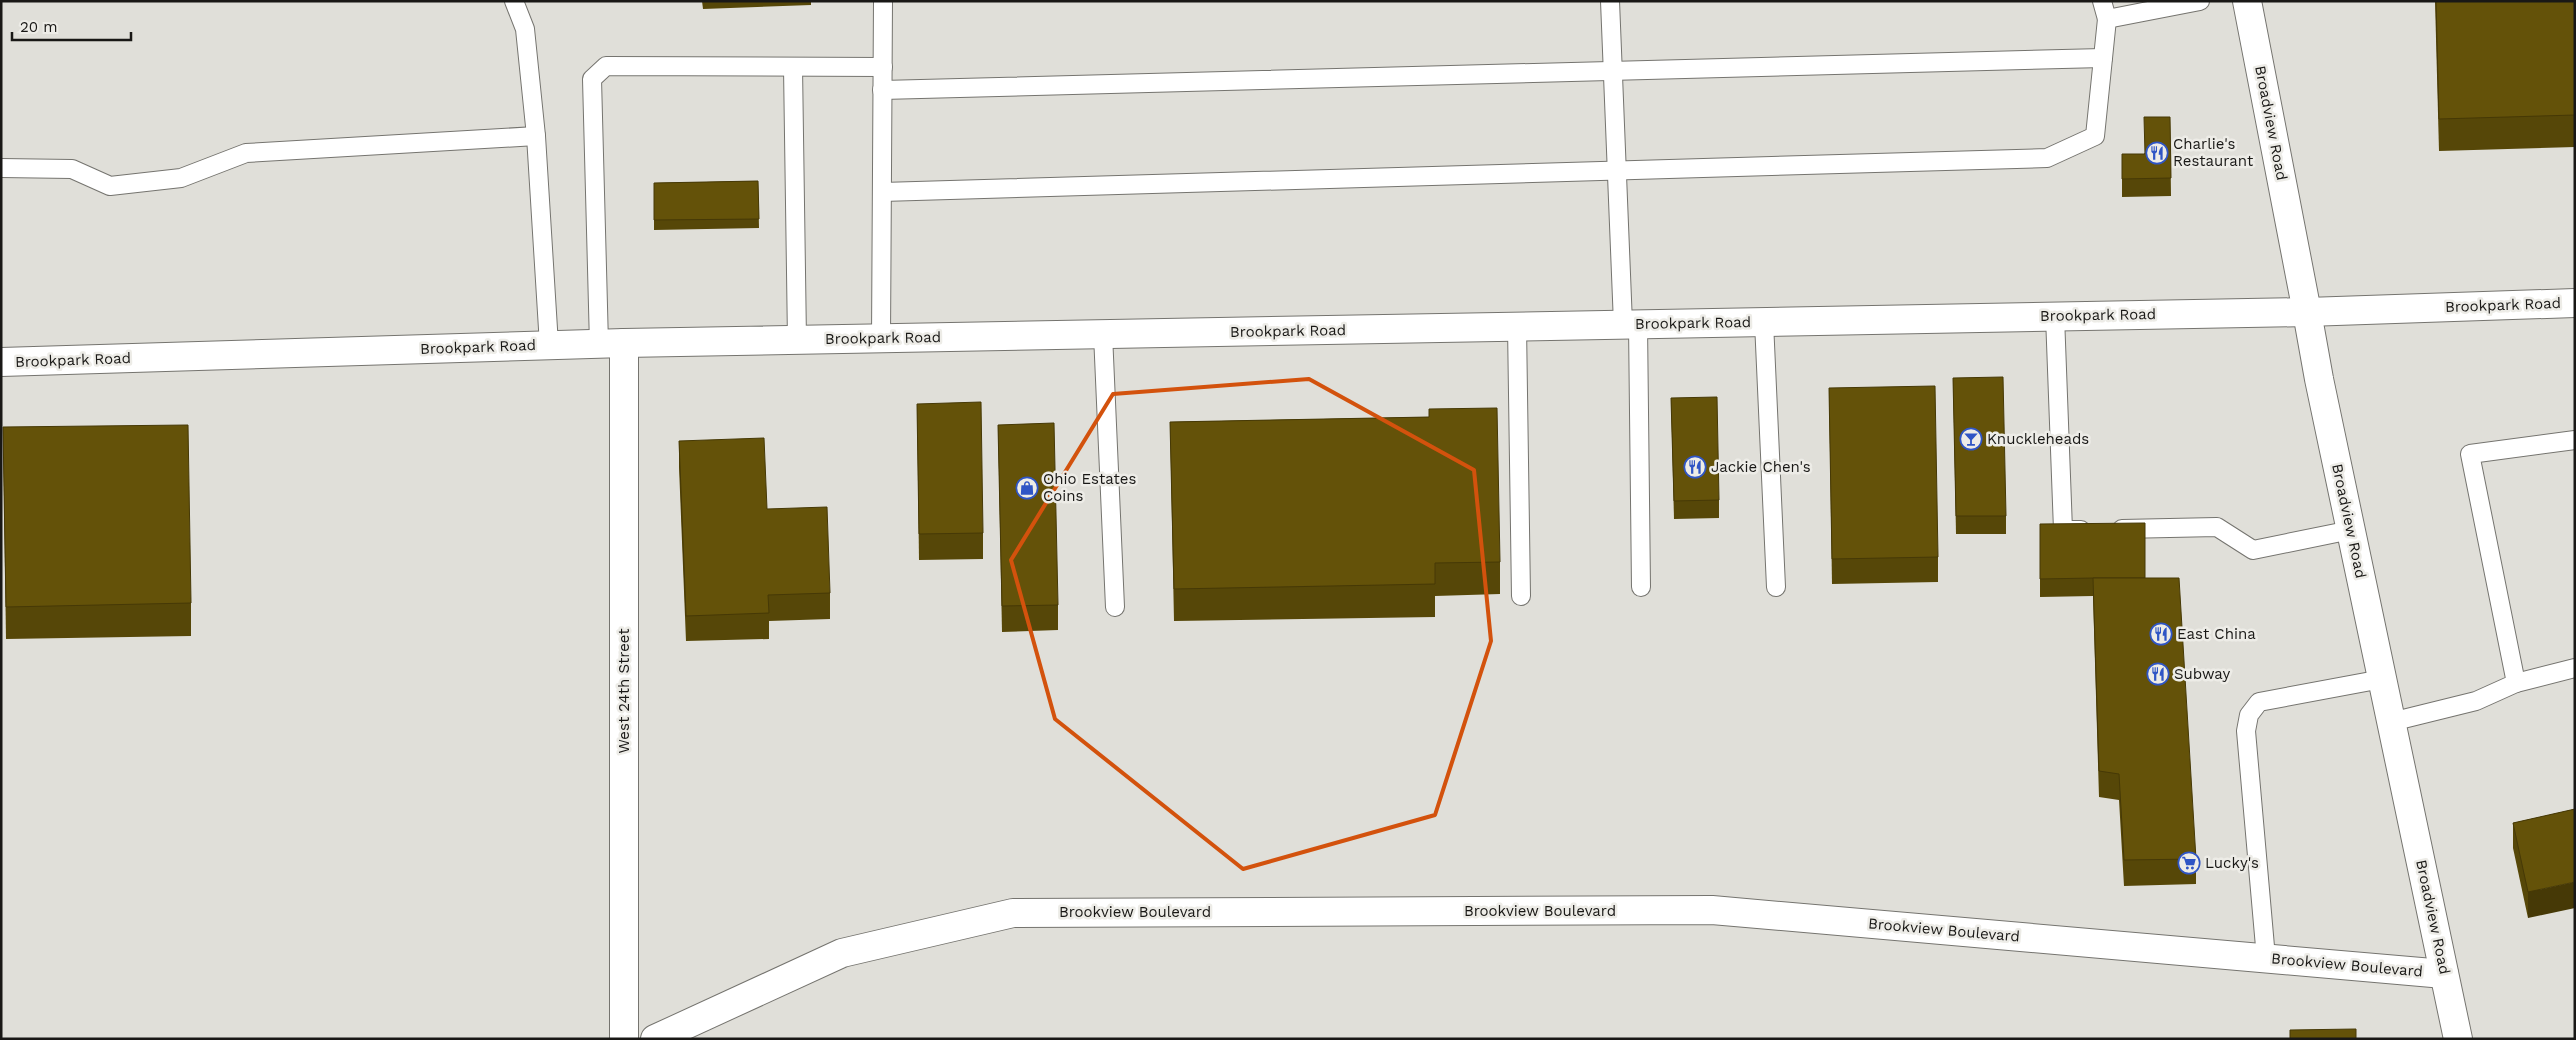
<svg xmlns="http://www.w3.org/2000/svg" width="2576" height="1040" font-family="'Work Sans',sans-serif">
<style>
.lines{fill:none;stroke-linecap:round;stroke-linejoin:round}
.lane-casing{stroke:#75746f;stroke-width:20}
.street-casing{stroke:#75746f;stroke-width:30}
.secondary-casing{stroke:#75746f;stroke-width:30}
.primary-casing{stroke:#75746f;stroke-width:30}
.lane{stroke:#fff;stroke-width:18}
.street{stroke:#fff;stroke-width:28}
.secondary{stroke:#fff;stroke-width:28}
.primary{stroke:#fff;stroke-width:28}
.wall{fill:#564708}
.shaded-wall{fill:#463906}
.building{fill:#645209;stroke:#463906}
.marked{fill:none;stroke:#d3520d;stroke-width:4;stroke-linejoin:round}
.labels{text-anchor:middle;stroke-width:5;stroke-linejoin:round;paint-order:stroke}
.street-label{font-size:15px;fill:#191816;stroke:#edece7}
.poi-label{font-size:15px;fill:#191816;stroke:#edece7;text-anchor:start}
</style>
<rect width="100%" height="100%" fill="#e0dfd9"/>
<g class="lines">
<!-- lane casing -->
<g class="lane-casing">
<g id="lane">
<path d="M514,1L525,29L536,136L549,345"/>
<path d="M1610,1L1623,324"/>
<path d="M2102,1L2107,19L2200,1"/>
<path d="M793,67L797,340"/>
<path d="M882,90L2103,58"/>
<path d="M1,168L72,169L110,186L181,178L246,153L536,136"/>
<path d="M882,192L2047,158L2095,136L2107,19"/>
<path d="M2055,316L2063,530H2081"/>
<path d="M1764,322L1776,587"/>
<path d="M1638,324L1641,587"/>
<path d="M1517,326L1521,596"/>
<path d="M1103,334L1115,607"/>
<path d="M881,339L883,1"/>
<path d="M599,344L592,79L606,66L883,67"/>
<path d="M2122,529L2217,527L2253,550L2351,530"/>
<path d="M2516,683L2575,668"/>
<path d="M2391,722L2476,701L2516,683L2470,454L2575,440"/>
<path d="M2266,958L2246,731L2249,715L2259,702L2382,679"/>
</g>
</g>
<!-- street casing -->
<g class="street-casing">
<g id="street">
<path d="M624,343V1039"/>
<path d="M655,1039L842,953L1013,913L1712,910L2444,974"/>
</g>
</g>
<!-- secondary casing -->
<g class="secondary-casing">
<path id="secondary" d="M2247,1L2307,312"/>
</g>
<!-- primary casing -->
<g class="primary-casing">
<g id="primary">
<path d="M2307,312L2319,379L2458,1039"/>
<path d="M1,362L624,343L2307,312L2575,303"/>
</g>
</g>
<!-- lane -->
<use href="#lane" class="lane"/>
<!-- street -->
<use href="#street" class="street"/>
<!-- secondary -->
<use href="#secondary" class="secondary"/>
<!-- primary -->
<use href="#primary" class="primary"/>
</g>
<!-- wall -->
<g class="wall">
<path d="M702,1H811V5L703,9Z"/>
<path d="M2435,1H2575V147L2439,151Z"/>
<path d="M2170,117L2171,196L2122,197V154H2144Z"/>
<path d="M758,181L759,228L654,230V183Z"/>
<path d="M1953,378L2006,516V534H1956Z"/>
<path d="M1829,388L1938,557V582L1832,584Z"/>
<path d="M1671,398L1719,500V518L1674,519Z"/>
<path d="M917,404L983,533V559L919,560Z"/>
<path d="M1429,409L1500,562V594L1435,596V617L1174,621L1170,422L1429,417Z"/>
<path d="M998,425L1058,605V630L1002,632Z"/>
<path d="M3,427L191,603V636L6,639Z"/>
<path d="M679,441L767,509L830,593V619L769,621V639L686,641L679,467Z"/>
<path d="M2040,524L2145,578L2196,859V884L2124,886L2119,800L2099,797L2093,596L2040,597Z"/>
<path d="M2575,809L2528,918L2513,848V823Z"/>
</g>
<!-- shaded-wall -->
<path class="shaded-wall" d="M2575,882V908L2528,918V892Z"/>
<!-- building -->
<g class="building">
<path d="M2436,1H2575V115L2439,119Z"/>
<path d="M2144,117H2170L2171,178L2122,179V154H2145Z"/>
<path d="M758,181L759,219L654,220V183Z"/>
<path d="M2003,377L2006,516H1956L1953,378Z"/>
<path d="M1935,386L1938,557L1832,559L1829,388Z"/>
<path d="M1717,397L1719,500L1674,501L1671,398Z"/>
<path d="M981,402L983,533L919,534L917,404Z"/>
<path d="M1497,408L1500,562L1435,563V584L1174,589L1170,422L1429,417V409Z"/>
<path d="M1054,423L1058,605L1002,606L998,425Z"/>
<path d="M188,425L191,603L6,607L3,427Z"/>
<path d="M764,438L767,509L827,507L830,593L768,595L769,613L686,616L679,441Z"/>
<path d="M2145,523V578H2093L2040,579V524Z"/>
<path d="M2093,578H2179L2196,859L2124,860L2119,774L2099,771Z"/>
<path d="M2575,809V882L2528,892L2513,823Z"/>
<path d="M2356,1029V1039H2290V1030Z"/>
</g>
<!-- marked area -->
<path class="marked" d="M1309,379L1474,470L1491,641L1435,815L1243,869L1055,719L1011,560L1113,394Z"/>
<!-- icons -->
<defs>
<g id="restaurant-ring" transform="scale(1.125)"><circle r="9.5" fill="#edece7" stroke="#2f55c5" stroke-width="1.5"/><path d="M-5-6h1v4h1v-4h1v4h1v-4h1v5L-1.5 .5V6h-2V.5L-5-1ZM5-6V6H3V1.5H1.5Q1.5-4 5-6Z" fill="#2f55c5"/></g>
<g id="bar-ring" transform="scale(1.125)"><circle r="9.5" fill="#edece7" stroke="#2f55c5" stroke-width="1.5"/><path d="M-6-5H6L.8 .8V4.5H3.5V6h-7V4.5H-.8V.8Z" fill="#2f55c5"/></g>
<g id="shop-ring" transform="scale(1.125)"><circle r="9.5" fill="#edece7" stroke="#2f55c5" stroke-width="1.5"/><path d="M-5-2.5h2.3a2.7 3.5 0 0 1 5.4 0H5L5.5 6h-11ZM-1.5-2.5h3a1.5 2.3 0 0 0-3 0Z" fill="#2f55c5"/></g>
<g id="supermarket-ring" transform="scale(1.125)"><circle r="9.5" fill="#edece7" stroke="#2f55c5" stroke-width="1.5"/><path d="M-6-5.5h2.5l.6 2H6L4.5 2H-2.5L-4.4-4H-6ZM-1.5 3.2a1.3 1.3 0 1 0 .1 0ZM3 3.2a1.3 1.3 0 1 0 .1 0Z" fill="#2f55c5"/></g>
</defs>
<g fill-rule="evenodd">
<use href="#restaurant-ring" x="2157" y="153"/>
<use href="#bar-ring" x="1971" y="439"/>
<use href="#restaurant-ring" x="1695" y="467"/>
<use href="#shop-ring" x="1027" y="488"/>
<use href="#restaurant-ring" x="2161" y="634"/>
<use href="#restaurant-ring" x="2158" y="674"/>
<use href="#supermarket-ring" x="2189" y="863"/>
</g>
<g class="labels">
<!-- street labels -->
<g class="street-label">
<text transform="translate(2271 123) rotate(79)" y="5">Broadview Road</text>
<text transform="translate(2503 305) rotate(-2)" y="5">Brookpark Road</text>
<text transform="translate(2098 315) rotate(-1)" y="5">Brookpark Road</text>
<text transform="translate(1693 323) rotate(-1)" y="5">Brookpark Road</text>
<text transform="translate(1288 331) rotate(-1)" y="5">Brookpark Road</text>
<text transform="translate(883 338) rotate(-1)" y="5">Brookpark Road</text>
<text transform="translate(478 347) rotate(-2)" y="5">Brookpark Road</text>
<text transform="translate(73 360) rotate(-2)" y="5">Brookpark Road</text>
<text transform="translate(2349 521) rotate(78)" y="5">Broadview Road</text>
<text transform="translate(624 691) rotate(-90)" y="5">West 24th Street</text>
<text x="1540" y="916">Brookview Boulevard</text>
<text x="1135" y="917">Brookview Boulevard</text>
<text transform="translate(2433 917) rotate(78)" y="5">Broadview Road</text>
<text transform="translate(1944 930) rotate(5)" y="5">Brookview Boulevard</text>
<text transform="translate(2347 965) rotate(5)" y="5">Brookview Boulevard</text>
</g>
<!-- poi labels -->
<g class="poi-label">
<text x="2173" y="149">Charlie's<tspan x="2173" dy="17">Restaurant</tspan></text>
<text x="1987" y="444">Knuckleheads</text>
<text x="1711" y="472">Jackie Chen's</text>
<text x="1043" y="484">Ohio Estates<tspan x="1043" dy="17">Coins</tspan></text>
<text x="2177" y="639">East China</text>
<text x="2174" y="679">Subway</text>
<text x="2205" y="868">Lucky's</text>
</g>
</g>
<!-- border -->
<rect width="2576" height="1040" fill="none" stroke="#191816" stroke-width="5"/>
<!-- scale -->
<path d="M12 32v8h119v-8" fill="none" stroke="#191816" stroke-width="2.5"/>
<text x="20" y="32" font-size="15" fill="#191816" stroke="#edece7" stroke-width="4" paint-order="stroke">20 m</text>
</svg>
